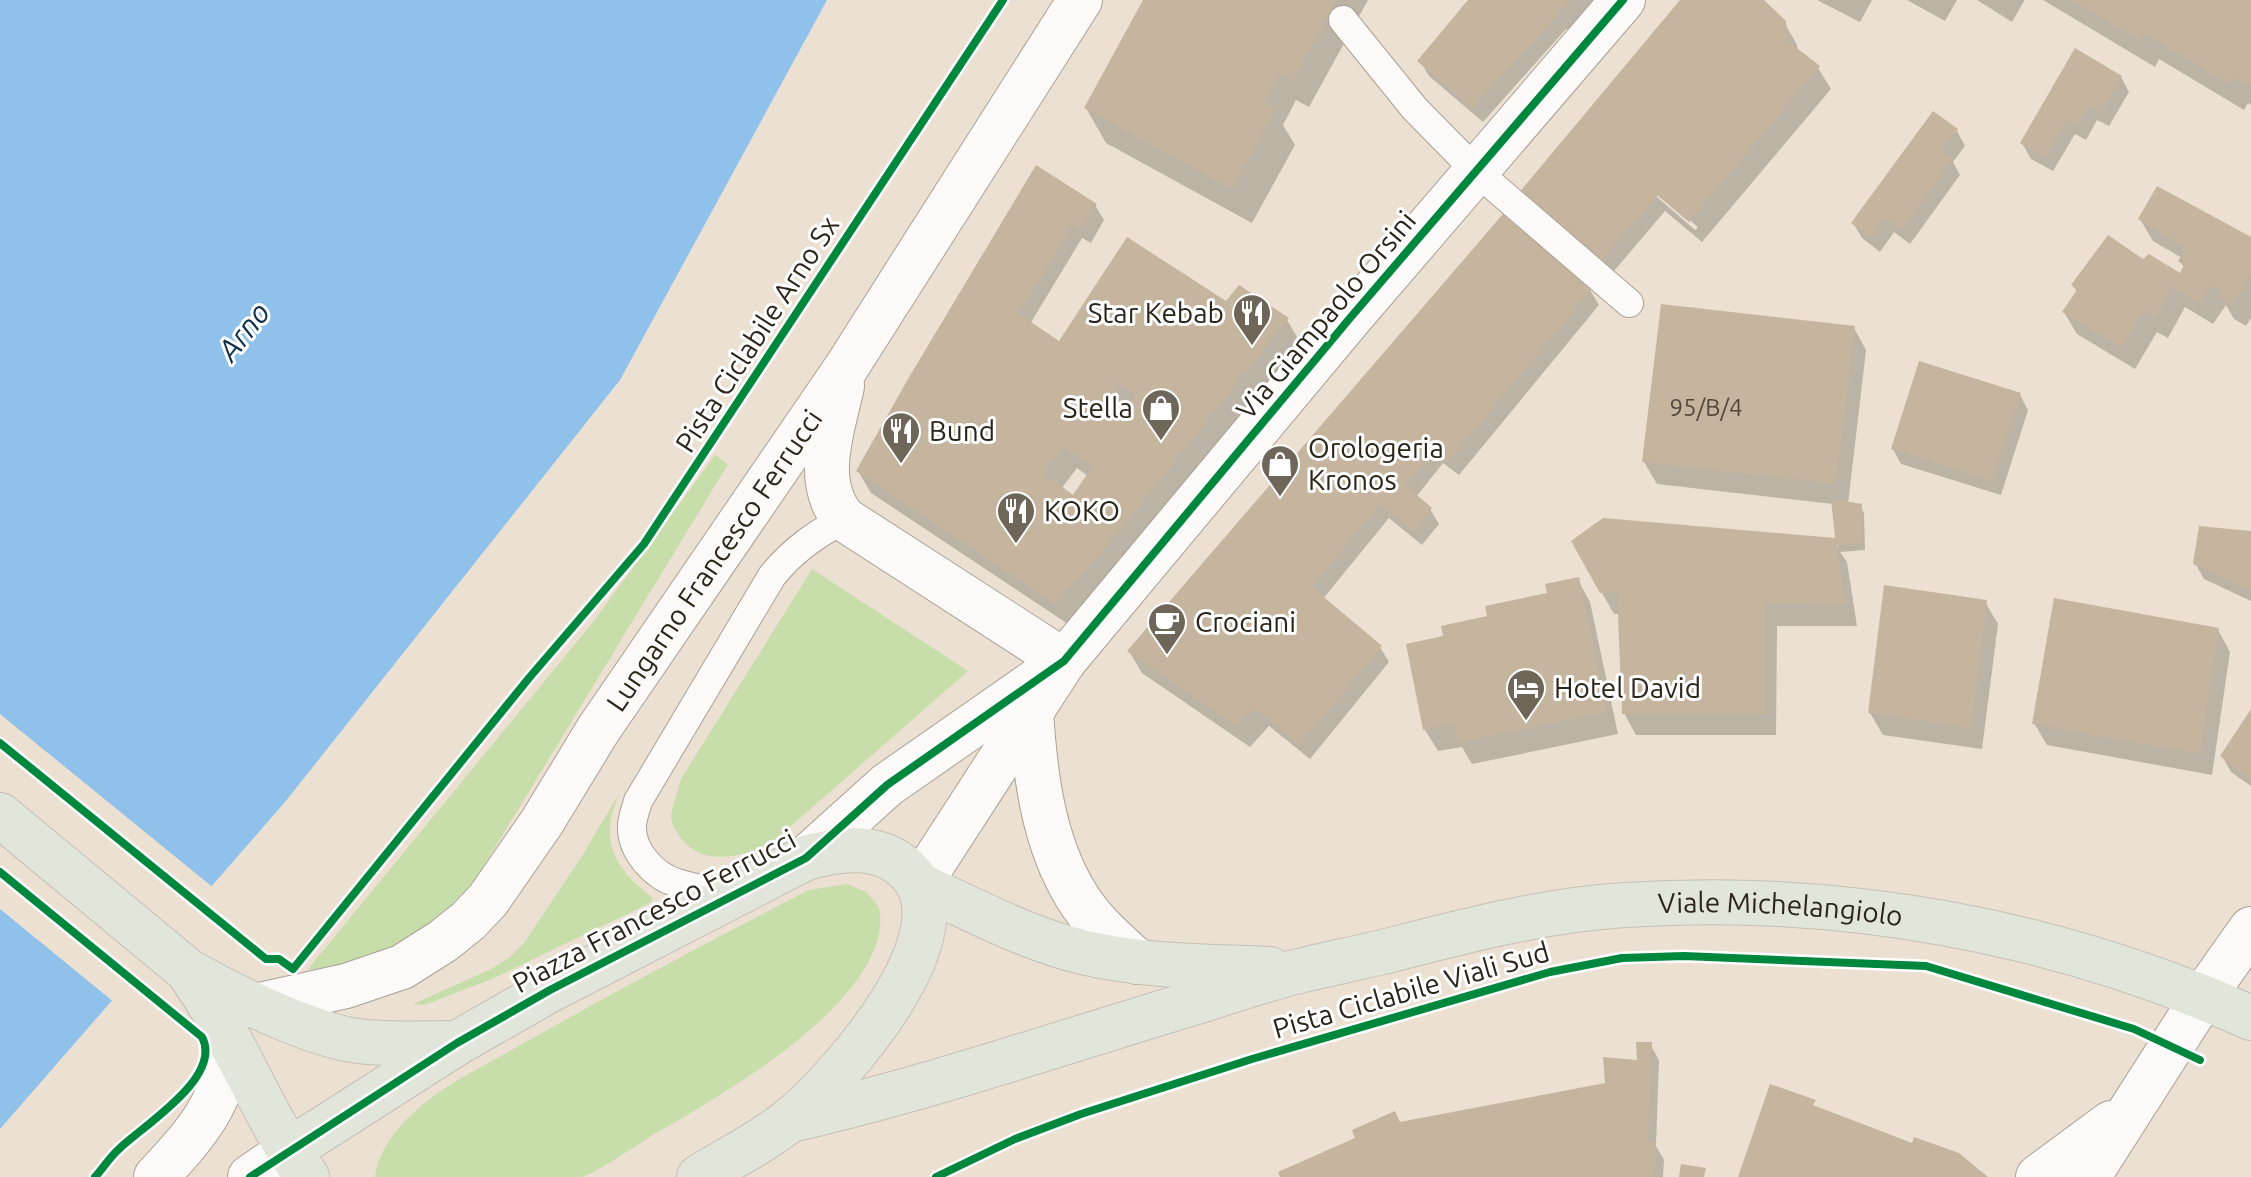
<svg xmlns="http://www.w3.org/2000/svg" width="2251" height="1177" font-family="Ubuntu,sans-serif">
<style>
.green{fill:#c7ddaa}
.water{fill:#8fc1eb}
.pier{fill:#ebe0d1}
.shadow{fill:#0003;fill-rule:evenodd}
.building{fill:#c5b59e;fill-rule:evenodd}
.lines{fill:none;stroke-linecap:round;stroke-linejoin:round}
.lane-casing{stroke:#aaa196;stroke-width:30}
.street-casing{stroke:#aaa196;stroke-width:46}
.secondary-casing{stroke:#aaa196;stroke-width:46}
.primary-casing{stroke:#c5c0b8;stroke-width:46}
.lane{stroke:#fcfaf8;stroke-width:28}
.street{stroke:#fcfaf8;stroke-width:44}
.secondary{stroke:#fcfaf8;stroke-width:44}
.primary{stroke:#e2e5da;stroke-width:44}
.cycleway-casing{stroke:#fff;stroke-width:13}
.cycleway{stroke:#00873e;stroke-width:8}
.labels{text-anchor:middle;stroke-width:6;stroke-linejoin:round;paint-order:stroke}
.number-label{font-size:24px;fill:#52483a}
.poi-label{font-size:28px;fill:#2b2419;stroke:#fff;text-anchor:start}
.street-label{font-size:28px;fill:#2b2419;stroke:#fff}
.water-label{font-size:30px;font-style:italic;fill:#0d2d48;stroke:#fff}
</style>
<rect width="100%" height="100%" fill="#ebe0d1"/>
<!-- green -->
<g class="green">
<path d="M715,455L728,464L466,895L436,926L354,974L308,969L594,621Z"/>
<path d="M812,569L968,671L767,847C737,856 703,867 681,838C676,832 671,822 671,816C673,804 678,791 681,779Z"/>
<path d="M620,792C598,841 613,867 653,898L650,903L492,979L424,1005L413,1004L489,970L509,958L524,943L582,856Z"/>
<path d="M847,884L866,892L879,907C897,998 716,1098 650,1137C635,1146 596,1173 582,1177C566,1177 544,1177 527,1177C477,1177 426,1177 375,1177C378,1153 394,1131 411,1115C443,1084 486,1065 524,1043C618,990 713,939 809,890Z"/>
</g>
<!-- water -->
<path class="water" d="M0,0H827L620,380L285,802L0,1129Z"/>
<!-- pier -->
<path class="pier" d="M0,714L215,889L115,1003L0,909Z"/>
<!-- shadow -->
<g class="shadow">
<path d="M1146,0H1368L1309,107L1296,100L1283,125L1295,145L1252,223L1106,143L1086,108Z"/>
<path d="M1471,0H1602L1573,33L1566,29L1483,122L1429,76L1420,61Z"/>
<path d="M1683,0H1761L1784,22L1797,45L1798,51L1818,68L1831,89L1702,242L1665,211L1608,278L1528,210ZM1656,192L1698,227L1695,230L1657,197Z"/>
<path d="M1817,0H1872L1860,22Z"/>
<path d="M1907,0H1957L1945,21Z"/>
<path d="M1977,0H2024V1L2012,22Z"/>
<path d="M2043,0H2251V105L2248,103L2244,110L2159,59L2155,67Z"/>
<path d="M2121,77L2129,92L2109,126L2097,120L2086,140L2075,134L2053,171L2031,159L2022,143Z"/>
<path d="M1957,131L1965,146L1953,162L1960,175L1910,244L1894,232L1880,252L1862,238L1853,223Z"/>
<path d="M1095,205L1104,220L1091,243L1082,238L1030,324L1059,344L1227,304L1287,320L1300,342L1132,554L1068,624L871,493L858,471L968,281ZM1077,468L1088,476L1073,498L1061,489Z"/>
<path d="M2140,219L2251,240V318L2246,326L2234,319L2226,305L2213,324L2185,307L2168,338L2157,332L2135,369L2077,334L2064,312L2077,292L2073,285L2143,262L2181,275L2185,269L2180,261L2182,258L2153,241Z"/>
<path d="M1590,290L1599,305L1459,475L1443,463L1416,497L1430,509L1439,524L1422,545L1389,518L1322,600L1380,647L1389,662L1310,759L1269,726L1250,747L1142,673L1129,651Z"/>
<path d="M1854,328L1866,350L1848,504L1860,506L1864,513L1865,550L1840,552L1847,562L1857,626H1777L1776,735H1636L1624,713L1620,614H1614L1573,542L1834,540L1838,548L1833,504L1657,484L1644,462Z"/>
<path d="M2020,395L2028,410L2001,495L1901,464L1893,449Z"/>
<path d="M2251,533V601L2204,579L2195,563Z"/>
<path d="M1578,580L1590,602L1618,734L1472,764L1462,747L1438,751L1425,730L1445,638Z"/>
<path d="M1985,602L1998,624L1982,749L1883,735L1870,713Z"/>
<path d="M2218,630L2230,652L2212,775L2047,745L2034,723Z"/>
<path d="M2251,713V786L2231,772L2222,756Z"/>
<path d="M1650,1044L1659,1060L1656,1146L1664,1160L1663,1177H1282L1401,1124L1605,1085V1059L1639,1063Z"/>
</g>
<!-- building -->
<g class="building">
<path d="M1143,0H1337L1293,81L1280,74L1265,102L1276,109L1232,189L1084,108Z"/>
<path d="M1468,0H1571L1473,108L1417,61Z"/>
<path d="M1680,0H1764L1786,21L1788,41L1820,66L1689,222L1657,195L1599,264L1517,195Z"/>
<path d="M2071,0H2251V87L2232,77L2228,84L2143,33L2139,40Z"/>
<path d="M2075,48L2122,76L2101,113L2089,106L2077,126L2066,120L2045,158L2020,143Z"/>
<path d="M1933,111L1958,129L1942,151L1953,159L1901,230L1885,218L1871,238L1851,223Z"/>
<path d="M1036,165L1097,204L1082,229L1073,224L1019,314L1059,341L1127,237L1226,301L1239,285L1289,318L1120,531L1055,604L856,471L908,379ZM1118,382L1136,395L1128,406L1110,395ZM1064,447L1092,467L1073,495L1044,473Z"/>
<path d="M2157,186L2251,237V275L2233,306L2219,297L2223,291L2212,285L2200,304L2172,286L2155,318L2144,311L2122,348L2062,312L2077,290L2071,285L2108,235L2143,259L2149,254L2180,273L2184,265L2178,261L2186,248L2138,219Z"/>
<path d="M1503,214L1592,289L1449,461L1434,449L1405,485L1432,508L1413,531L1380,504L1312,587L1382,646L1300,745L1254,708L1237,727L1127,651Z"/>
<path d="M1661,304L1855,326L1836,484L1642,462Z"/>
<path d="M1919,361L2021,393L1992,481L1891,449Z"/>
<path d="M1831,499L1862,504V543L1836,545L1846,605L1765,604V714H1622L1617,592L1600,593L1571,541L1603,518L1835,538Z"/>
<path d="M2199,526L2251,531V591L2193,564Z"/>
<path d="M1579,577L1607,712L1458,743L1454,724L1423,730L1406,644L1443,636L1441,626L1487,616L1485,606L1547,593L1545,584Z"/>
<path d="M1884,585L1987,600L1971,728L1868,713Z"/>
<path d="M2054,598L2219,628L2200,754L2032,724Z"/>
<path d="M2251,709V780L2220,756Z"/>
<path d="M1636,1042H1652L1648,1141L1656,1143L1655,1177H1280L1278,1172L1355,1138L1352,1130L1395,1111L1400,1122L1605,1083L1603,1057L1637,1060Z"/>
<path d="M1770,1084L1816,1100L1813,1105L1912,1143L1914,1137L1959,1153L1988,1177H1738Z"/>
<path d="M1681,1164L1706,1168L1704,1177H1679Z"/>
</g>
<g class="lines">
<!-- lane casing -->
<g class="lane-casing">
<g id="lane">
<path d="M1343,20L1415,109L1477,172L1629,303"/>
<path d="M734,894C715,891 694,889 677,883C654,876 631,851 632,826C632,818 636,809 638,801L772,576C793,550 815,535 844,519"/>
</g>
</g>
<!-- street casing -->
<g class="street-casing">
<g id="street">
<path d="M156,1177C195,1135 227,1101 229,1040"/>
<path d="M250,1177L288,1151"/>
<path d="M2038,1177L2111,1123"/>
<path d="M2088,1177L2203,997L2251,929"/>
</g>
</g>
<!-- secondary casing -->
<g class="secondary-casing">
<g id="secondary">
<path d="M842,386C833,429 812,481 844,519L1064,661"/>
<path d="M1031,712C1035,774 1043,841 1076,895C1092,922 1116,942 1138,962"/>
<path d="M806,858L887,785L1046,674"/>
<path d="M919,885L1064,661L1350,318L1623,0"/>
<path id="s1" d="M255,1006L346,986L402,967L443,941L468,921L488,900L542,822L598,730L846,368L1080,0"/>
</g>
</g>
<!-- primary casing -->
<g class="primary-casing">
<g id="primary">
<path d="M0,815L188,971C232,996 308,1034 358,1041C390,1045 424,1043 457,1043"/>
<path d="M919,885C972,909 1025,938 1082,952C1143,967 1208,966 1270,969"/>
<path d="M189,973C235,1037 261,1113 307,1177"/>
<path id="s2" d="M791,1120C926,1089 1057,1044 1190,1004C1226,993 1262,980 1299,971C1328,964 1358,958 1387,951C1465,931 1544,910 1625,905C1839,891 2055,930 2251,1018"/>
<path d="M288,1151L457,1043L550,990L806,858C841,848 881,843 909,872C969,933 839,1079 792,1118C765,1141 729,1158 699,1177"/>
</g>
</g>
<!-- lane -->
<use href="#lane" class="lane"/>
<!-- street -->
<use href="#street" class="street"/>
<!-- secondary -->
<use href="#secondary" class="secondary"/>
<!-- primary -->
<use href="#primary" class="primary"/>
<!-- cycleway casing -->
<g class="cycleway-casing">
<g id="cycleway">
<path d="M0,743L266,959H279L293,969L529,678L644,544L1003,0"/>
<path d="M0,872L202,1037C223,1077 144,1125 119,1149C110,1157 103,1168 95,1177"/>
<path d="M250,1177L457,1043L550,990L806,858L887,785L1064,661L1350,318L1623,0"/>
<path d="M936,1177L1015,1139L1081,1114L1252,1059L1550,972L1622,958L1684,956L1926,966L2134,1029L2200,1060"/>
</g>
</g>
<!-- cycleway -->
<use href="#cycleway" class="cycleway"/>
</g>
<!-- icons -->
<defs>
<g id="restaurant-pin" transform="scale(2)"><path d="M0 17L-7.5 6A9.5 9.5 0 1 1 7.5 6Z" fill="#6e6659" stroke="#fff"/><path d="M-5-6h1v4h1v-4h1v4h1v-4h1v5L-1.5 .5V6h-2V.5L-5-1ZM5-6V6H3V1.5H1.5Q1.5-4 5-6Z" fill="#fff"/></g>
<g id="shop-pin" transform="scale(2)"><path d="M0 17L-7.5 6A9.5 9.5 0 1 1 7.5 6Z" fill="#6e6659" stroke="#fff"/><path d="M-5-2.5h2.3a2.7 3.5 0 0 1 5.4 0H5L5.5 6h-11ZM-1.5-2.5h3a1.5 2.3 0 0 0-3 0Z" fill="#fff"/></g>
<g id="cafe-pin" transform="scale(2)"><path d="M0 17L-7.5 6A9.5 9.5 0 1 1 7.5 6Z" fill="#6e6659" stroke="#fff"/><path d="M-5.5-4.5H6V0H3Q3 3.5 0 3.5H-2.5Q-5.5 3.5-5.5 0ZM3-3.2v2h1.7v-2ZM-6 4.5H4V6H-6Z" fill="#fff"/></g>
<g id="hotel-pin" transform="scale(2)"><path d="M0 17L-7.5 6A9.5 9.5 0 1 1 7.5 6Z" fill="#6e6659" stroke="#fff"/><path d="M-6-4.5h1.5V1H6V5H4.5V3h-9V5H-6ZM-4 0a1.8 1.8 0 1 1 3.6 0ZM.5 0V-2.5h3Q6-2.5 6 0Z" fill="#fff"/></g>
</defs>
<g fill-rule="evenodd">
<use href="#restaurant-pin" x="1252" y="313"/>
<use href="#shop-pin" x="1161" y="408"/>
<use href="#restaurant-pin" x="901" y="431"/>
<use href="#shop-pin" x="1280" y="464"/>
<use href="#restaurant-pin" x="1016" y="511"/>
<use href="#cafe-pin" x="1167" y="622"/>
<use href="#hotel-pin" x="1526" y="688"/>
</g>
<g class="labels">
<!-- number labels -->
<g class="number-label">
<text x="1706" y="416">95/B/4</text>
</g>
<!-- poi labels -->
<g class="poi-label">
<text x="1224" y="323" text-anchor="end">Star Kebab</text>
<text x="1133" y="418" text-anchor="end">Stella</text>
<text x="929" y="441">Bund</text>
<text x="1308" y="458">Orologeria<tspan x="1308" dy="32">Kronos</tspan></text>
<text x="1044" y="521">KOKO</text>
<text x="1195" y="632">Crociani</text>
<text x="1554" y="698">Hotel David</text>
</g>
<!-- street labels -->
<g class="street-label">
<text transform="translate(1326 315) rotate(-50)" y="10">Via Giampaolo Orsini</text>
<text transform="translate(757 334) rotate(-57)" y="10">Pista Ciclabile Arno Sx</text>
<text dy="10" stroke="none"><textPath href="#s1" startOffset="670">Lungarno Francesco Ferrucci</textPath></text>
<text transform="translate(654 911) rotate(-28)" y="10">Piazza Francesco Ferrucci</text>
<text dy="10" stroke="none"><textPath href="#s2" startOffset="1018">Viale Michelangiolo</textPath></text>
<text transform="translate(1411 990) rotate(-16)" y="10">Pista Ciclabile Viali Sud</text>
</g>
<!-- water labels -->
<g class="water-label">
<text transform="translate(244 332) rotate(-52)" y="10">Arno</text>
</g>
</g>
</svg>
